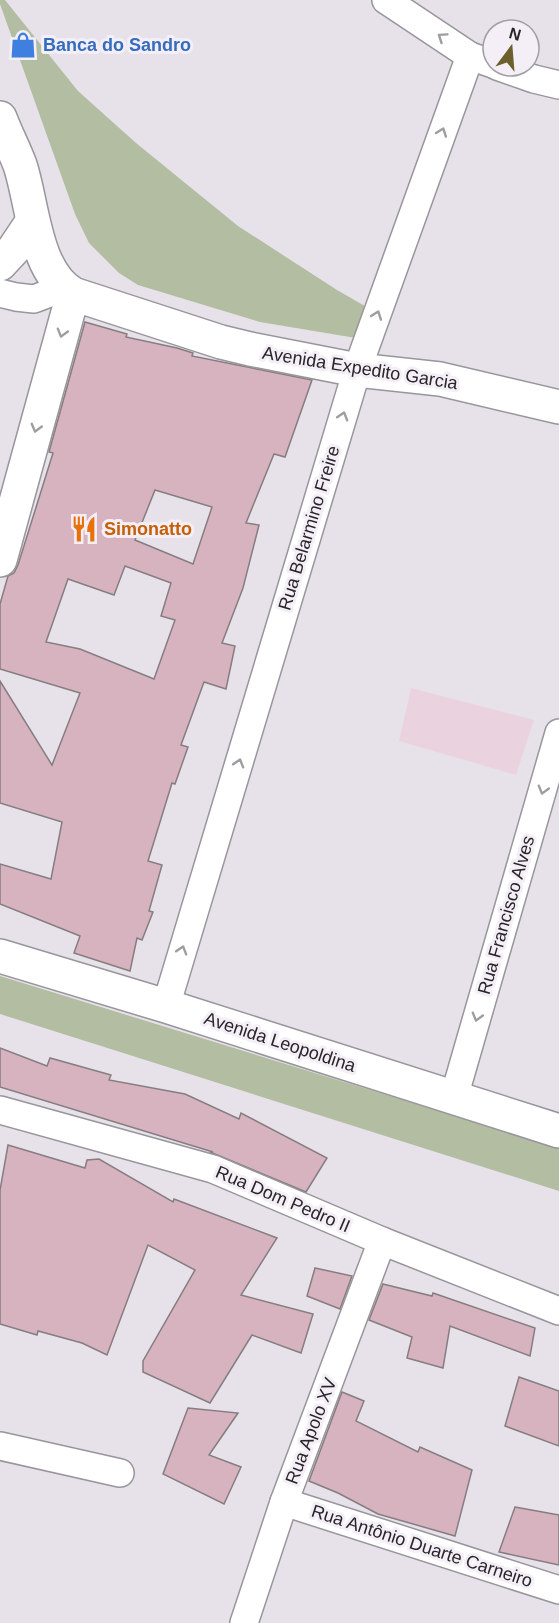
<svg xmlns="http://www.w3.org/2000/svg" width="559" height="1623" font-family="Helvetica,sans-serif">
<style>
.industrial{fill:#ead3de}
.green{fill:#b2bda1}
.building{fill:#d6b3bf;stroke:#867d80;stroke-width:1.5;fill-rule:evenodd}
.lines{fill:none;stroke-linecap:round;stroke-linejoin:round}
.street-casing{stroke:#99959c;stroke-width:30}
.secondary-casing{stroke:#99959c;stroke-width:36}
.street{stroke:#fff;stroke-width:27}
.secondary{stroke:#fff;stroke-width:33}
.oneway{stroke:#9e9d9f}
.labels{text-anchor:middle;stroke-width:6;stroke-linejoin:round;paint-order:stroke}
.shop-label{font-size:18px;font-weight:bold;fill:#366cbe;stroke:#f4eff7;text-anchor:start}
.street-label{font-size:18px;fill:#282629;stroke:#f4eff7}
.food-label{font-size:18px;font-weight:bold;fill:#c56008;stroke:#f4eff7;text-anchor:start}
</style>
<rect width="100%" height="100%" fill="#e7e2ea"/>
<!-- industrial -->
<path class="industrial" d="M411,688L534,720L516,775L399,741Z"/>
<!-- green -->
<g class="green">
<path d="M0,0H5L78,91L136,143L238,226L337,290L370,309L362,339L260,322L138,285L119,273L89,243L75,214L0,4Z"/>
<path d="M0,976L559,1148V1191L0,1014Z"/>
</g>
<!-- building -->
<g class="building">
<path d="M85,322L127,334L126,337L177,348L193,353L192,356L312,380L285,457L274,454L246,523L259,525L243,588L222,643L235,646L226,689L204,682L181,745L188,747L175,784L172,783L148,861L162,865L149,911L153,912L142,940L137,938L130,971L74,953L80,936L0,904V864L51,879L62,822L0,803V681L52,765L80,693L0,669V604L8,576L14,573L18,565L53,453L49,452ZM155,490L212,507L193,564L135,540ZM125,566L171,583L161,616L175,620L154,679L80,649L46,642L68,579L114,595Z"/>
<path d="M0,1048L47,1066L50,1058L111,1075L109,1080L185,1094L239,1119L241,1113L327,1158L306,1192L210,1152H213L0,1087Z"/>
<path d="M8,1145L85,1168L87,1160L99,1159L173,1202L174,1199L277,1238L241,1295L313,1314L301,1353L252,1335L210,1403L143,1372V1361L195,1270L148,1245L107,1355L82,1343L38,1331L37,1335L0,1324V1190Z"/>
<path d="M315,1268L352,1276L340,1309L307,1296Z"/>
<path d="M383,1284L432,1296L433,1293L535,1328L530,1356L450,1326L443,1368L407,1358L412,1337L369,1320Z"/>
<path d="M519,1377L559,1391V1446L505,1426Z"/>
<path d="M342,1392L364,1401L356,1421L418,1452L420,1447L472,1470L455,1536L378,1514L338,1493L309,1481Z"/>
<path d="M188,1408L238,1413L209,1455L241,1467L224,1504L163,1474Z"/>
<path d="M515,1507L559,1515V1565L499,1552Z"/>
</g>
<g class="lines">
<!-- street casing -->
<g class="street-casing">
<g id="street">
<path d="M386,0L470,56L493,64"/>
<path d="M497,66L534,79L559,85"/>
<path d="M0,293L16,297L34,299L63,288"/>
<path d="M166,1006L357,370L470,56"/>
<path d="M454,1097L559,733"/>
<path d="M0,1110L213,1169L382,1241L559,1311"/>
<path d="M0,1446L120,1473"/>
<path d="M284,1502L559,1590"/>
<path d="M244,1623L284,1502L382,1241"/>
</g>
</g>
<!-- secondary casing -->
<g class="secondary-casing">
<g id="secondary">
<path d="M0,118C6,134 14,149 20,165C33,204 34,271 73,294L221,342L250,349L357,370L440,379L559,407"/>
<path d="M0,264L14,249L32,222"/>
<path d="M0,560L73,294"/>
<path d="M0,956L166,1006L559,1131"/>
</g>
</g>
<!-- street -->
<use href="#street" class="street"/>
<!-- secondary -->
<use href="#secondary" class="secondary"/>
</g>
<!-- one-way arrows -->
<defs><path id="oneway-chevron" d="M-2-3.5L2.5 0L-2 3.5" fill="none" stroke-width="1.6" stroke-linecap="round" stroke-linejoin="round" transform="scale(1.5)"/></defs>
<g class="oneway">
<use href="#oneway-chevron" transform="translate(442 37) rotate(-146)"/>
<use href="#oneway-chevron" transform="translate(442 132) rotate(-70)"/>
<use href="#oneway-chevron" transform="translate(377 315) rotate(-70)"/>
<use href="#oneway-chevron" transform="translate(62 333) rotate(106)"/>
<use href="#oneway-chevron" transform="translate(343 416) rotate(-73)"/>
<use href="#oneway-chevron" transform="translate(36 428) rotate(105)"/>
<use href="#oneway-chevron" transform="translate(239 763) rotate(-73)"/>
<use href="#oneway-chevron" transform="translate(543 790) rotate(106)"/>
<use href="#oneway-chevron" transform="translate(182 950) rotate(-73)"/>
<use href="#oneway-chevron" transform="translate(477 1017) rotate(106)"/>
</g>
<!-- icons -->
<defs>
<g id="shop-bare" transform="scale(2.07)"><path d="M-5-2.5h2.3a2.7 3.5 0 0 1 5.4 0H5L5.5 6h-11ZM-1.5-2.5h3a1.5 2.3 0 0 0-3 0Z" fill="#3f7fe0" stroke="#f4eff7" stroke-width="2.5" paint-order="stroke"/></g>
<g id="restaurant-bare" transform="scale(2.07)"><path d="M-5-6h1v4h1v-4h1v4h1v-4h1v5L-1.5 .5V6h-2V.5L-5-1ZM5-6V6H3V1.5H1.5Q1.5-4 5-6Z" fill="#e8710a" stroke="#f4eff7" stroke-width="2.5" paint-order="stroke"/></g>
</defs>
<g fill-rule="evenodd">
<use href="#shop-bare" x="23" y="45"/>
<use href="#restaurant-bare" x="84" y="529"/>
</g>
<g class="labels">
<!-- shop labels -->
<g class="shop-label">
<text x="43" y="51">Banca do Sandro</text>
</g>
<!-- street labels -->
<g class="street-label">
<text transform="translate(360 368) rotate(9)" y="6">Avenida Expedito Garcia</text>
<text transform="translate(309 528) rotate(-73)" y="6">Rua Belarmino Freire</text>
<text transform="translate(506 915) rotate(-74)" y="6">Rua Francisco Alves</text>
<text transform="translate(280 1042) rotate(18)" y="6">Avenida Leopoldina</text>
<text transform="translate(283 1199) rotate(23)" y="6">Rua Dom Pedro II</text>
<text transform="translate(311 1431) rotate(-69)" y="6">Rua Apolo XV</text>
<text transform="translate(422 1546) rotate(18)" y="6">Rua Antônio Duarte Carneiro</text>
</g>
<!-- food labels -->
<g class="food-label">
<text x="104" y="535">Simonatto</text>
</g>
</g>
<!-- north arrow -->
<g transform="translate(511 48) rotate(16)"><circle r="28" fill="#f4eff7" stroke="#a29fa5" stroke-width="1.5"/>
<path d="M0-4.5L10 22L0 15L-10 22Z" fill="#6d602d"/>
<text y="-9" font-size="16" font-weight="bold" text-anchor="middle" fill="#282629">N</text>
</g>
</svg>
